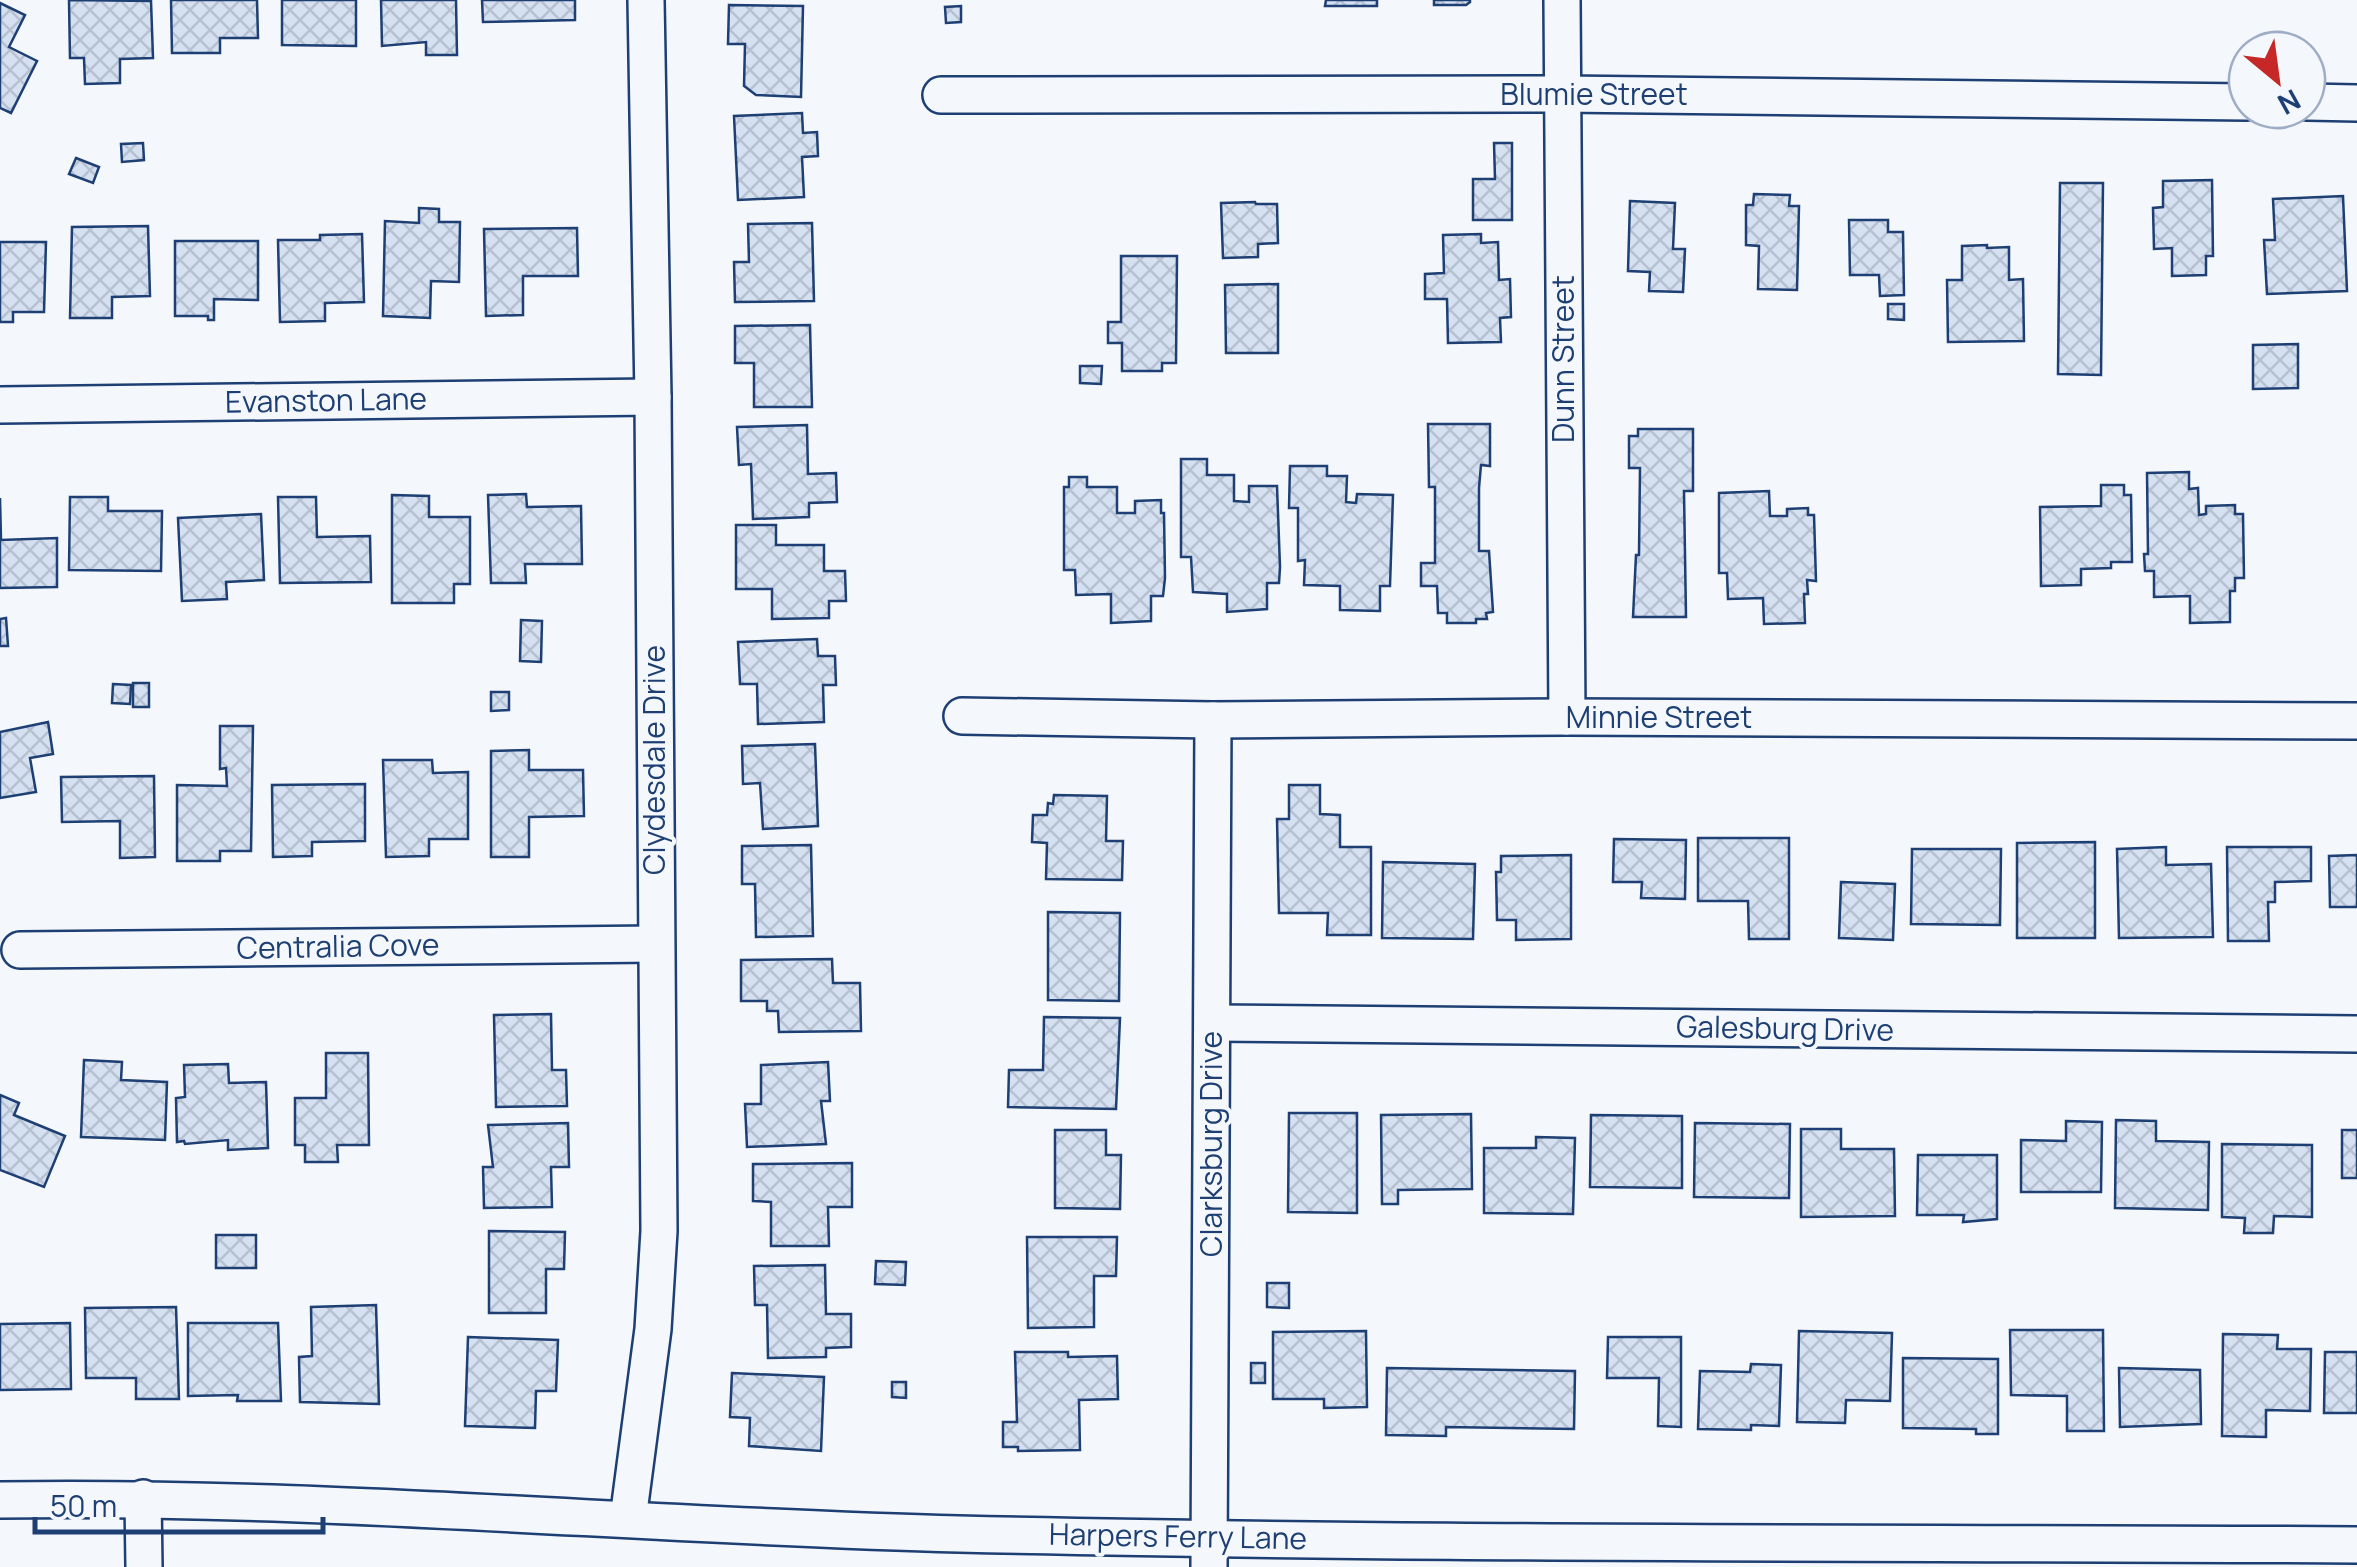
<svg xmlns="http://www.w3.org/2000/svg" width="2357" height="1567" font-family="Manrope,sans-serif">
<style>
.building{fill:url(#building-cross-hatch);stroke:#1d3f73;stroke-width:2.5}
.lines{fill:none;stroke-linecap:round;stroke-linejoin:round}
.minor-casing{stroke:#1d3f73;stroke-width:40}
.minor{stroke:#f4f7fb;stroke-width:35}
.labels{text-anchor:middle;stroke-width:8;stroke-linejoin:round;paint-order:stroke}
.street-label{font-size:30px;fill:#1d3f73;stroke:#f4f7fb}
</style>
<defs>
<pattern id="building-cross-hatch" width="8" height="8" patternUnits="userSpaceOnUse" patternTransform="scale(2.5)"><rect width="8" height="8" fill="#d5e0f0"/><path d="M0 0l8 8M0 8l8-8" fill="none" stroke="#b6c1d1"/></pattern>
</defs>
<rect width="100%" height="100%" fill="#f4f7fb"/>
<!-- building -->
<g class="building">
<path d="M69,0L151,1L153,58L120,59V83L85,84L84,58H70Z"/>
<path d="M171,0H257L258,38H220V53H172Z"/>
<path d="M282,0H356V46L282,45Z"/>
<path d="M381,0H456L457,55H426V42L382,46Z"/>
<path d="M482,0H575V20L483,22Z"/>
<path d="M1326,0H1377V6H1325Z"/>
<path d="M1434,0H1470V2L1466,5H1434Z"/>
<path d="M0,3L25,15L9,47L37,61L11,113L0,108Z"/>
<path d="M729,5L803,6L801,97L756,95L744,86L745,44H728Z"/>
<path d="M961,6V22L946,23L945,7Z"/>
<path d="M802,113L803,133L817,132L818,156L802,157L804,197L738,200L734,116Z"/>
<path d="M143,143L144,160L122,162L121,144Z"/>
<path d="M1494,143H1512V220H1473V179H1495Z"/>
<path d="M76,158L99,167L93,183L69,174Z"/>
<path d="M2212,180L2213,256H2206V275L2172,276V248L2154,249L2153,208L2163,207V181Z"/>
<path d="M2060,183H2103L2101,375L2058,374Z"/>
<path d="M1754,194L1790,195L1789,206H1799L1797,290L1758,289L1759,246L1746,245V205H1753Z"/>
<path d="M2343,196L2347,291L2267,294L2264,240H2275L2273,199Z"/>
<path d="M1630,201L1675,203L1673,249H1685L1683,292L1649,291L1650,272L1628,271Z"/>
<path d="M1255,202L1256,204H1277L1278,243L1258,244V257L1223,258L1221,203Z"/>
<path d="M419,208L439,209V222H460L459,282L431,281L430,318L383,316L385,221L419,223Z"/>
<path d="M1849,220H1888V232H1903L1904,295L1880,296L1879,275H1850Z"/>
<path d="M812,223L814,301L735,302L734,262H749L748,224Z"/>
<path d="M148,226L150,296L112,297V318H70L72,227Z"/>
<path d="M577,228L578,276H523V315L486,316L484,229Z"/>
<path d="M362,234L364,302L325,303V321L280,322L278,240H320V235Z"/>
<path d="M1481,234V243L1498,242L1499,280L1510,279L1511,317L1500,318L1501,342L1448,343L1447,299H1425V274L1444,273L1443,235Z"/>
<path d="M175,241H258V300L214,299V320H208V316H175Z"/>
<path d="M0,242H46L44,312H13V322H0Z"/>
<path d="M1987,245V248L2009,247V280L2023,279L2024,341L1948,342L1947,280H1962V246Z"/>
<path d="M1121,256H1177L1176,363H1162V371H1122V343H1108V322H1121Z"/>
<path d="M1278,284V353H1226L1225,285Z"/>
<path d="M1888,304H1904V320L1888,319Z"/>
<path d="M810,325L812,407H754V363H735V326Z"/>
<path d="M2298,344V388L2253,389V345Z"/>
<path d="M1080,366H1102L1101,384L1080,383Z"/>
<path d="M1428,424H1490V466L1481,465L1479,488V551H1489L1493,612L1486,613L1487,619H1476V623H1447V613H1438L1437,586H1421V563H1435V487H1429Z"/>
<path d="M807,425L808,474L836,473L837,502L809,503V517L753,519L751,464L739,465L737,427Z"/>
<path d="M1638,429H1693V491H1684L1686,617H1633L1636,555H1639L1640,468H1629V436H1638Z"/>
<path d="M1181,459H1207V475H1234V501L1249,502V486H1277L1280,567L1279,583H1267V609L1227,612V594L1193,592L1191,557H1181Z"/>
<path d="M1290,466H1327V476H1347L1346,502L1356,503L1357,494L1393,495L1390,586H1380V611L1340,610V586L1304,585L1305,560L1298,561V508H1289Z"/>
<path d="M2189,472V489L2198,488L2199,515L2206,514V506L2235,505V514H2243L2244,578H2235V591H2230V622L2190,623V596L2154,597V571H2145L2144,554H2148L2147,473Z"/>
<path d="M1069,477H1087V487H1117V513H1135V501L1161,500V513H1164L1165,578L1163,596H1151V621L1111,623V594L1076,595L1075,570H1064V487H1069Z"/>
<path d="M2101,485H2124V495H2131L2132,562H2111V568L2081,569V585L2041,586L2040,507L2101,506Z"/>
<path d="M1769,491L1770,516H1787V509L1808,508V515H1814L1816,581L1807,580L1808,594H1804L1805,623L1764,624L1763,598L1728,599L1727,573H1719V493Z"/>
<path d="M526,494L527,507L581,506L582,564H525L526,583H491L488,495Z"/>
<path d="M392,495L429,496V517H470V584H454V603H392Z"/>
<path d="M70,497H108V511H162L161,571L69,570Z"/>
<path d="M278,497H316L317,537L370,536L371,582L280,583Z"/>
<path d="M0,498L1,540L57,538V587L0,588Z"/>
<path d="M261,514L264,580L226,582L227,599L182,601L178,518Z"/>
<path d="M736,525H776V545H824V571H845L846,601H829V618L772,619V589H736Z"/>
<path d="M6,618L8,646H0V619Z"/>
<path d="M521,620L542,621L541,662L520,661Z"/>
<path d="M817,639L818,656H835L836,685H823L824,722L758,724L757,684H740L738,642Z"/>
<rect x="133" y="683" width="16" height="24"/>
<path d="M113,684L131,685L130,704L112,703Z"/>
<path d="M491,692H509V710L491,711Z"/>
<path d="M48,722L53,754L30,758L36,792L0,798V732Z"/>
<path d="M220,726H253L251,851H220V861H177V785L227,786L226,768L220,769Z"/>
<path d="M815,744L818,826L763,829L760,783L743,784L742,746Z"/>
<path d="M529,750V770H583L584,816L529,817V857H491V751Z"/>
<path d="M383,760H432L433,773L468,772V839H429V856L386,857Z"/>
<path d="M154,776L155,857L120,858V821L62,822L61,777Z"/>
<path d="M365,784V841L312,842V856L273,857L272,785Z"/>
<path d="M1289,785H1320V814L1340,815V847H1371V935H1327L1328,913H1279L1277,819H1289Z"/>
<path d="M1054,795L1107,796L1106,841H1123L1122,880L1046,879L1047,843L1032,842L1033,815H1047L1048,803L1053,804Z"/>
<path d="M1698,838H1789V939H1749L1748,901H1698Z"/>
<path d="M1614,839L1686,840L1685,899L1641,898L1642,882H1613Z"/>
<path d="M2095,842V938H2017V843Z"/>
<path d="M811,845L813,936L756,937L755,884H742V846Z"/>
<path d="M2166,847V865L2211,864L2213,937L2119,938L2117,849Z"/>
<path d="M2227,847H2311V881L2275,882V902H2268L2269,941H2228Z"/>
<path d="M1912,849H2001L2000,925L1911,924Z"/>
<path d="M1571,855V939L1516,940V920H1497L1496,872H1501V856Z"/>
<path d="M2357,855V907H2330L2329,856Z"/>
<path d="M1383,862L1475,864L1473,939L1382,938Z"/>
<path d="M1841,882L1895,884L1893,940L1839,938Z"/>
<path d="M1048,912L1120,913L1119,1001L1048,1000Z"/>
<path d="M832,959L833,983H860L861,1031L779,1032L778,1011H767V1001H741V960Z"/>
<path d="M551,1014L552,1070H566L567,1106L496,1107L494,1015Z"/>
<path d="M1044,1017L1120,1018L1116,1109L1008,1107L1009,1070H1043Z"/>
<path d="M326,1053H368L369,1145H337L338,1162H305V1145H295V1098H326Z"/>
<path d="M84,1060L122,1062L121,1080L167,1082L165,1140L81,1137Z"/>
<path d="M828,1062L830,1101H821L826,1144L747,1147L745,1104H761V1065Z"/>
<path d="M228,1064L229,1083L266,1082L268,1148L228,1150V1140L185,1144L184,1141L177,1142L176,1098L185,1097L184,1065Z"/>
<path d="M0,1095L19,1103L14,1115L65,1136L44,1187L0,1170Z"/>
<path d="M1289,1113H1357V1213L1288,1212Z"/>
<path d="M1471,1114L1472,1189L1398,1190V1204H1382L1381,1115Z"/>
<path d="M1591,1115L1682,1116V1188L1590,1187Z"/>
<path d="M2116,1120L2156,1121V1141L2209,1142L2208,1210L2115,1208Z"/>
<path d="M2066,1121L2102,1122L2101,1192H2021V1140L2066,1141Z"/>
<path d="M568,1123L569,1167H551L552,1207L484,1208L483,1167H493L488,1125Z"/>
<path d="M1695,1123L1790,1124L1789,1198L1694,1197Z"/>
<path d="M1801,1129H1841V1149H1894L1895,1216L1801,1217Z"/>
<path d="M1055,1130H1106V1155H1121L1120,1209L1055,1208Z"/>
<rect x="2342" y="1130" width="15" height="48"/>
<path d="M1536,1137L1575,1138L1573,1214L1484,1213V1148H1536Z"/>
<path d="M2222,1144L2312,1145V1217L2274,1216L2273,1233H2244L2245,1218L2222,1217Z"/>
<path d="M1918,1155H1997V1219L1963,1222L1964,1215H1917Z"/>
<path d="M852,1163V1207H828L829,1246H771V1202L753,1201V1164Z"/>
<path d="M489,1231L565,1232L564,1269H546V1313H489Z"/>
<rect x="216" y="1235" width="40" height="33"/>
<path d="M1027,1237H1117L1116,1276H1094V1327L1028,1328Z"/>
<path d="M876,1261L906,1262L905,1285L875,1284Z"/>
<path d="M825,1265L826,1314H851V1347L826,1348V1357L768,1358L767,1305H755L754,1266Z"/>
<path d="M1267,1283H1289V1308L1267,1307Z"/>
<path d="M376,1305L379,1404L300,1402L299,1357L312,1356L311,1307Z"/>
<path d="M176,1307L179,1399H136V1378H86L85,1308Z"/>
<path d="M70,1323L71,1389L0,1390V1324Z"/>
<path d="M188,1323H278L281,1401H237L238,1395L188,1396Z"/>
<path d="M2010,1330H2103L2104,1431H2067V1396L2011,1395Z"/>
<path d="M1366,1331L1367,1407L1324,1408V1399H1273V1332Z"/>
<path d="M1799,1331L1892,1333L1890,1401L1846,1400L1845,1423L1797,1422Z"/>
<path d="M2223,1334L2278,1335L2277,1349H2311L2310,1411L2266,1410V1437L2222,1436Z"/>
<path d="M468,1337L558,1340L556,1391H536L535,1428L465,1426Z"/>
<path d="M1608,1337H1681V1427L1658,1426L1659,1378H1607Z"/>
<path d="M1015,1352H1068V1357L1117,1356L1118,1399L1079,1400L1080,1450L1018,1451V1447H1003V1422H1017Z"/>
<path d="M2325,1352H2357V1413H2324Z"/>
<path d="M1903,1358L1998,1359V1434H1976V1429L1903,1428Z"/>
<rect x="1251" y="1363" width="14" height="20"/>
<path d="M1751,1364L1781,1365L1779,1426L1751,1425V1430L1698,1429L1700,1371L1750,1372Z"/>
<path d="M1387,1368L1575,1371L1574,1429L1446,1427V1436L1386,1435Z"/>
<path d="M2119,1368L2200,1370L2201,1424L2120,1427Z"/>
<path d="M732,1373L824,1377L821,1451L749,1446L750,1418L730,1417Z"/>
<path d="M892,1382H906V1398L892,1397Z"/>
</g>
<g class="lines">
<!-- minor casing -->
<g class="minor-casing">
<g id="minor">
<path d="M1562,0L1567,717"/>
<path d="M941,95L1562,94L2247,102"/>
<path d="M2307,102L2357,103"/>
<path d="M0,405L653,397"/>
<path d="M962,716L1213,720L1567,717L2357,721"/>
<path d="M20,950L656,944"/>
<path d="M1213,1023L2357,1034"/>
<path d="M143,1498L144,1567"/>
<path d="M0,1500C320,1495 639,1526 959,1534C1425,1545 1891,1542 2357,1545"/>
<path d="M628,1519L653,1329L659,1231L653,397L646,0"/>
<path d="M1209,1567L1213,720"/>
</g>
</g>
<!-- minor -->
<use href="#minor" class="minor"/>
</g>
<g class="labels">
<!-- street labels -->
<g class="street-label">
<text x="1594" y="105">Blumie Street</text>
<text transform="translate(1564 359) rotate(-90)" y="10">Dunn Street</text>
<text transform="translate(326 401) rotate(-1)" y="10">Evanston Lane</text>
<text x="1659" y="728">Minnie Street</text>
<text transform="translate(655 760) rotate(-90)" y="10">Clydesdale Drive</text>
<text transform="translate(338 947) rotate(-1)" y="10">Centralia Cove</text>
<text transform="translate(1785 1029) rotate(1)" y="10">Galesburg Drive</text>
<text transform="translate(1212 1144) rotate(-90)" y="10">Clarksburg Drive</text>
<text transform="translate(1178 1537) rotate(1)" y="10">Harpers Ferry Lane</text>
</g>
</g>
<!-- north arrow -->
<g transform="translate(2277 80) rotate(151)"><circle r="48" fill="#f4f7fb" stroke="#9eadc5" stroke-width="2.5"/>
<path d="M0-8L18 38L0 25L-18 38Z" fill="#c62828"/>
<text y="-15" font-size="28" font-weight="bold" text-anchor="middle" fill="#1d3f73">N</text>
</g>
<!-- scale -->
<path d="M35 1517v15h288v-15" fill="none" stroke="#1d3f73" stroke-width="5"/>
<text x="50" y="1517" font-size="30" fill="#1d3f73" stroke="#f4f7fb" stroke-width="8" paint-order="stroke">50 m</text>
</svg>
